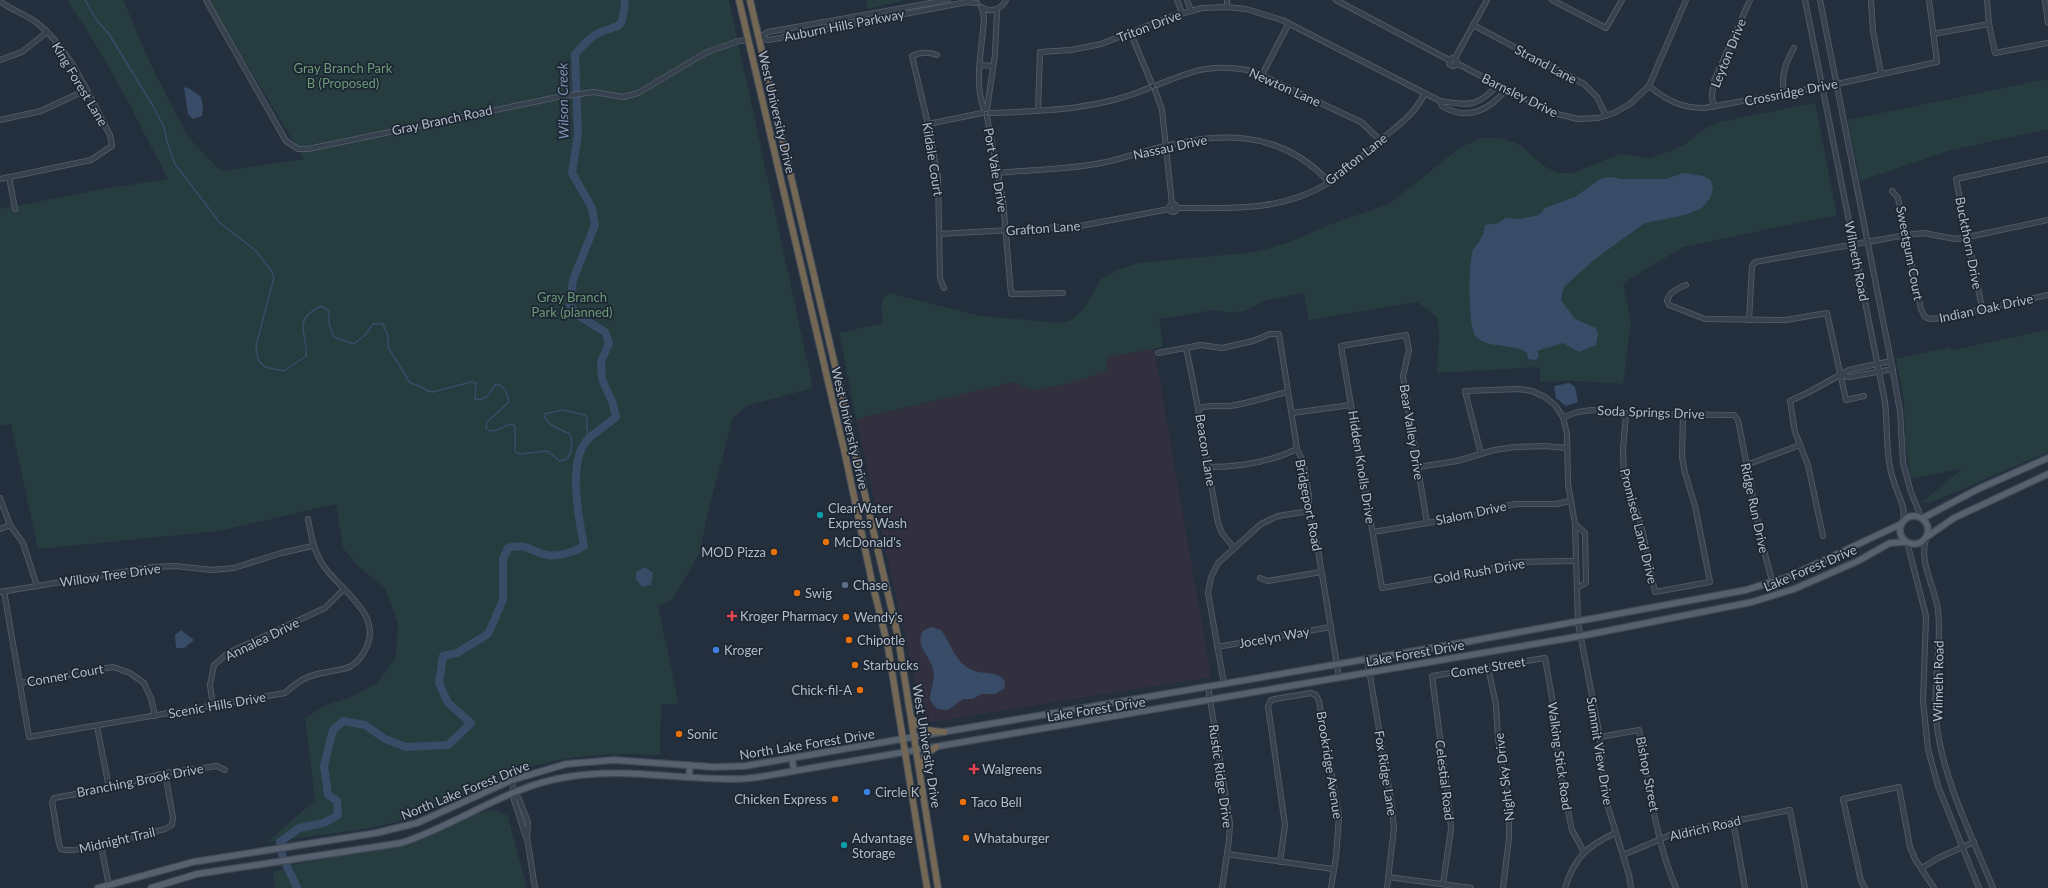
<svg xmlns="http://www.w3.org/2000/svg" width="2048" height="888" font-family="Lato,sans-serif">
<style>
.medical{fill:#32303f}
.green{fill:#263c3f}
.water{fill:#394c67}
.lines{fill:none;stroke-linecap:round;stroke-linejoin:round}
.stream{stroke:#394c67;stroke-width:1.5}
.river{stroke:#394c67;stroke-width:8}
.minor-casing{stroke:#565f6c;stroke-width:6}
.major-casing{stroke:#414a57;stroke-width:8}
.highway-casing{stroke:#434c59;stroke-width:8}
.minor{stroke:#38414e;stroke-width:4.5}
.major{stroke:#56606e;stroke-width:5.5}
.highway{stroke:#746855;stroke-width:6}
.culture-dot{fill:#0f9aa8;stroke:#1d2633;stroke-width:1.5}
.food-dot{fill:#e8710a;stroke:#1d2633;stroke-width:1.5}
.service-dot{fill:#5c6f8a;stroke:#1d2633;stroke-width:1.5}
.health-dot{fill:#e0444e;stroke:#1d2633;stroke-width:1.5}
.shop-dot{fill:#3f7fe0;stroke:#1d2633;stroke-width:1.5}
.labels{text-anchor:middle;stroke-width:3.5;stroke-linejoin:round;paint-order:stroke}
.street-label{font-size:13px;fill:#b4bcc9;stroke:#1d2633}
.park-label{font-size:13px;fill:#6b9a76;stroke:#1d2633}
.poi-label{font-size:13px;fill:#b4bcc9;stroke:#1d2633;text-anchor:start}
.water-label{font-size:14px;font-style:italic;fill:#7c92b1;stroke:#1d2633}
</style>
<rect width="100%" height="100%" fill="#242f3e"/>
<!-- medical -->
<path class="medical" d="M1154,348L1211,677L925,723L856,419L1014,382L1031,390L1107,357Z"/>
<!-- green -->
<g class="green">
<path d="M67,0H123L150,63L188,137L221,171L304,159L208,0H729L813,388L746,406L733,418L707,516L700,552L673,599L658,606L679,704H661L660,755C600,752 549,756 494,781C466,793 439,810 411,818C364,832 315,835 267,842L315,800L305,719L323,706L349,698L377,683L396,657L398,623L385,589L357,565L343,548L336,504L220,531L38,549L11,424L0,426V209L103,189L168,179L124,94L90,35Z"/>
<path d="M866,0H904L868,9Z"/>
<path d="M2048,79V129L1948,151L1860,181L1847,120Z"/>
<path d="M1815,103L1837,215L1683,247L1623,283L1631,321L1623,384L1581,381L1540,382V367L1437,373L1439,336L1437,317L1417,302L1309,320L1304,293L1266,300L1244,311L1231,313L1213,310L1159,319L1163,347L1107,357L1106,371L1066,384L1031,390L1014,382L856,419L839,333L883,323C882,312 878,300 889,293L981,316L1060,323L1071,320L1084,308L1101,279L1117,270L1139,263L1256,252L1289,242L1334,223L1389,204L1461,147L1482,138H1499L1519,144L1544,166L1558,173H1572L1620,154L1649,158L1671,151L1687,143L1707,127L1720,122Z"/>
<path d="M2048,330V452L1930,503H1921L1963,468L1911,479L1905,441L1904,402L1896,359L1950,347L1951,350Z"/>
<path d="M494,809L505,815L507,814L527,888H275L273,871L287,869L286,866L409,843L441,831L471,816Z"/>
</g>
<!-- water -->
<g class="water">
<path d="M184,87L190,89L201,97L203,106L202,116L193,119L188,114Z"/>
<path d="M1683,173L1704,176L1711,181L1713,189L1710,198L1702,208L1685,215L1645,223L1595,259L1564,287L1561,300L1575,319L1596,328L1598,334L1596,345L1579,352L1563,343L1537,351L1539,357L1535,360L1528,359L1527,353C1513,343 1491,349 1477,338C1467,330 1469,266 1472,253C1473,248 1478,244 1480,240C1483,235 1484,230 1485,225L1498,223L1506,218L1520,219L1539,215L1545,208L1575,197L1600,179L1611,177L1621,179H1666Z"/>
<path d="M1569,383L1575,387L1578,402L1566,406L1556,398L1554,386Z"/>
<path d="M645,567L653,573L651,585L642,587L636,579V572Z"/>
<path d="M931,627L941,630C951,643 953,658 968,668C980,676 995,669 1005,681L1004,689L995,694H982L972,699H963L948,710L937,709L930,700C930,689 937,677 932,666C928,654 915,644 923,631Z"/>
<path d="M181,630L194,640L184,648H176L175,635Z"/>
</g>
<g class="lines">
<!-- stream -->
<path class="stream" d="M85,0L95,18L109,34L153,106L164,127L167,142L175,164L220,223L256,251L271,270L274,277L256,346L258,360L265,367L284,371L306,356C309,335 290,321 321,306C332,310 329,315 329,324C330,328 333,333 334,337L354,344L366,334L373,324H383L388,336V347L410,383C419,384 424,391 433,392L471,382L476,383L475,399C487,401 489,394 495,385H500L506,391L509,402L487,422L486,428L489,431C501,432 502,424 513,424L515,427V451L519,454L547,451L560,461L567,459C572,452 573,442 570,434C560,429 546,426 544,414L563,410L585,415L587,417V441"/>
<!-- river -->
<path class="river" d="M297,888C291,872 280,858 280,842L299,828L324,823L338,815L337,801L328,795L324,766L333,730L343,721L365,725L385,739L406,747L448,745L471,723L448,703L439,683L443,656L457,653L488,634L503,600V559L508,548C525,542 531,552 547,555C559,557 574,552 584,546C579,518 567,464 587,440C595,432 607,425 616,417L613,404L602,379L601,362L609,343L605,332L576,314L570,305L573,280L595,225L592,208L572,173L578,134L575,54C581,48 588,39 595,35C620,21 622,36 625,0"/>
<!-- minor casing -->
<g class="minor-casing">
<g id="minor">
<path d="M206,0L286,141L298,149H308L558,97L594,92L623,97L638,93L707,52L739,41L749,40"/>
<path d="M1177,0L1182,13"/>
<path d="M1187,0L1191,11"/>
<path d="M1227,0V7"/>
<path d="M1336,0L1449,60"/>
<path d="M1552,0L1606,28L1622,0"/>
<path d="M1805,0L1885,402C1888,429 1885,457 1894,482C1898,496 1906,506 1903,521"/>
<path d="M1820,0L1891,361L1900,411L1903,463L1911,492L1921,517"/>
<path d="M1871,0L1873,31L1881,74"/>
<path d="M1987,0L1989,24L1995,53L2048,43"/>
<path d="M2045,0L2048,23"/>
<path d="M0,1C11,10 25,14 37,23C70,48 91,99 110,135L112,146L91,160L0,179"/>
<path d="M981,7C990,13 1001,10 1006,0"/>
<path d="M982,8L984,17C983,46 973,81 984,109"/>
<path d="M1473,25L1584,84L1597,97L1606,116"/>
<path d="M1131,34L1151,82"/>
<path d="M1933,34L1989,24"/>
<path d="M759,38L769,40L967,2L977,3"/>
<path d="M759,38L768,32L948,0"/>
<path d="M937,55C929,52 920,52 912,56L928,124L938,177L940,278L944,288"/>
<circle cx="1453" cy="62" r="4"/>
<path d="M1455,58L1487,0"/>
<path d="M0,60L22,52L47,32"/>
<path d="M1456,63L1553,113L1578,119L1598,118L1614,113L1630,104L1649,86L1686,0"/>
<path d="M980,65L993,66"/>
<path d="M1262,75L1289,23"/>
<path d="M1157,85C1194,70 1212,63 1252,71L1361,122L1380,140"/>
<path d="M1498,85C1476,108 1470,105 1440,101L1442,106C1466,121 1490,111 1506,89"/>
<path d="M1649,86C1666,100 1681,108 1704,108L1837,84L1937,62L1929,0"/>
<path d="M1155,90L1162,110L1172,204"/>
<path d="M1784,93C1781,76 1785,63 1794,48"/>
<path d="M1713,107L1712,94L1714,81L1750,0"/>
<path d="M987,109L995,55L997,9"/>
<path d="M1038,111L1040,52L1071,50L1101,44L1170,17L1202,8L1227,7L1246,9L1282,20L1440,101"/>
<path d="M990,113C1045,111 1098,110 1149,88"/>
<path d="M987,117L1003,200L1011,294L1063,293"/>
<path d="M0,120L41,111L86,90"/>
<path d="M928,124L982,113"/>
<path d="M998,173C1033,169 1067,170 1101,163C1118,160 1134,154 1150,150C1217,131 1279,128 1329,182"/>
<path d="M9,177L15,209"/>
<path d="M1892,191L1898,198L1921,309L1925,317L1930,319L1941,318L2048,295"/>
<circle cx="1173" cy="208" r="4"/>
<path d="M1177,208C1231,208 1282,212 1330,182C1348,171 1362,156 1377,143C1398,125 1412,118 1425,93"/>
<path d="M940,234L1080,226L1169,209"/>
<path d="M1686,285C1677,288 1669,292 1667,301L1669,305L1705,319L1786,320L1827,313L1846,400L1864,396"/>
<path d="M1982,308L1956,179L2048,159"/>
<path d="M1749,320L1752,266L1755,262L1906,235L1924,233L1955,239L1968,237L2048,220"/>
<path d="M1186,348C1199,406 1207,464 1218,523L1222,533L1234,548"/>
<path d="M1158,353L1201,345L1222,348L1253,341L1270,334H1279L1297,449L1303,461L1309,496V511L1317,544L1339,677"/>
<path d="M1841,375L1849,377L1893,369"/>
<path d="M1199,408C1213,404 1218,407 1230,406C1250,403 1269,396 1288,392"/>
<path d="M1292,413L1351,405"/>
<path d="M1626,413L1623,450L1624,479L1641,524L1655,592L1710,582L1695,506L1685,473L1682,457L1683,414"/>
<path d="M1563,417L1578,412L1592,410L1638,414L1734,415L1738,420L1762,543L1776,596"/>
<path d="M1481,454L1465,391L1519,389L1532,391L1545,397L1555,405L1563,417L1567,434L1568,484L1575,524L1578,623L1600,737L1605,797L1629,875L1631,888"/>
<path d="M1746,465L1800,445"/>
<path d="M1208,467C1239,467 1268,463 1297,449"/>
<path d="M1418,467L1457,461L1494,450L1515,447L1544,446L1567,448"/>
<path d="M0,498L10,525L23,543L37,586"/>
<path d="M1427,523L1403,376L1409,350L1406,335L1341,346L1382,588L1495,568L1515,562L1576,561"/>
<path d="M1575,524L1585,533L1586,583L1577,588"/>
<path d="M0,529L10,525"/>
<path d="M1373,532L1476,515L1500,507L1516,504H1556L1570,501"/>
<path d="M1823,536L1808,465L1795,432L1790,401L1809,392L1849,370L1891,361"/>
<path d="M1926,539C1919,563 1934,585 1938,609C1942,646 1933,682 1936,719C1942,778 1971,834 1993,888"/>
<path d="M1907,542L1926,616L1923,701L1928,749L1938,786L1979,888"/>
<path d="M1260,578L1268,581L1321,572"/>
<path d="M4,591L29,737L285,693C300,680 307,675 328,672C334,670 345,670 351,666C358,662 363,655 366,648C384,613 336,588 321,562C313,549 311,534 308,519"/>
<path d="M0,592L153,567L175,566L212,570L234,568L281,553L313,546"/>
<path d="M1217,647L1331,627"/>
<path d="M1367,658L1391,800L1394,828L1387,888"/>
<path d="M1488,667L1496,705L1498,738L1509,811V838L1503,888"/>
<path d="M20,683L113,667L130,673L144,683L151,698L155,716"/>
<path d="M1224,684L1208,593L1211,577L1218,563L1261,524L1278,516L1309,511"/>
<path d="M1208,687L1230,823L1229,840L1222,888"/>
<path d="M213,705L210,685L214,665L228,653L325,608L344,589"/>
<path d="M97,726L109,788"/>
<path d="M1600,737L1639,730C1649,781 1655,840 1676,888"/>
<path d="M165,773L173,818L172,825L165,829C146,833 76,855 61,849L59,844L52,802L54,798L109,788L165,773L217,766L225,770"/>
<path d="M512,780L514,800L526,837"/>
<path d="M514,791L519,799L528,822L527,838L535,888"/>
<path d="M1733,821L1745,888"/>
<path d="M101,845L109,886"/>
<path d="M1227,854L1333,869"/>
<path d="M1623,855L1675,833L1790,810L1805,888"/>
<path d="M1280,862L1285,825L1268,706L1271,700L1275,699L1311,693L1316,695L1319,701L1339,817L1336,857L1331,888"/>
<path d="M1922,868L1938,858L1974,842"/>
<path d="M1388,877L1471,888"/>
<path d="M1443,884L1451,829L1450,815L1432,676L1545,658L1554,709L1556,744L1565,797L1572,830L1584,852"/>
<path d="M1565,888C1574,858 1587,846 1615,833"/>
<path d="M1865,888L1861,881L1843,799L1899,787L1910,847L1915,859L1934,888"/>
</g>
</g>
<!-- major casing -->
<g class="major-casing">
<g id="major">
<circle cx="1914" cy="530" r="14"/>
<path d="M1923,518L1978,489L2048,458"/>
<path d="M1928,536L1954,518L2048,474"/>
<path d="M792,759L794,771"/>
<path d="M689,777L690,765"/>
<path d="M98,888L193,862L376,833L417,823L512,780L566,764L614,760L714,767L745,766L1455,644L1746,590L1788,577L1901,524"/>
<path d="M151,888L197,874L401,843C458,825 507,786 567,777C623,767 680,780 737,779C755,779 775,774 794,771L1581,636L1752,602L1794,589L1858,561L1890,543L1906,542"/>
</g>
</g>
<!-- highway casing -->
<g class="highway-casing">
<g id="highway">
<path d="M739,0L845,454L872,582L888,647L927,888"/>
<path d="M750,0L898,637L938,888"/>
<path d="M912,719C922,731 931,731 944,732"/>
<path d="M921,769L925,755L936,747"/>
</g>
</g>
<!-- minor -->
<use href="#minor" class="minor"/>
<!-- major -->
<use href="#major" class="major"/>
<!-- highway -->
<use href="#highway" class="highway"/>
</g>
<!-- markers -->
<g class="culture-dot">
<circle cx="820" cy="515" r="4"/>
<circle cx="844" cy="845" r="4"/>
</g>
<g class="food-dot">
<circle cx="826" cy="542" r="4"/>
<circle cx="774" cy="552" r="4"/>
<circle cx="797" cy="593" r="4"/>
<circle cx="846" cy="617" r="4"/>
<circle cx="849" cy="640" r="4"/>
<circle cx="855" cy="665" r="4"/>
<circle cx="860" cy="690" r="4"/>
<circle cx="679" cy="734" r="4"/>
<circle cx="835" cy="799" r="4"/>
<circle cx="963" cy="802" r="4"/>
<circle cx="966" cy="838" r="4"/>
</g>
<circle class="service-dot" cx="845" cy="585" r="4"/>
<g class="health-dot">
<path d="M730 610h4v4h4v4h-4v4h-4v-4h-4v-4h4z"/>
<path d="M972 763h4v4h4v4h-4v4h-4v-4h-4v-4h4z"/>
</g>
<g class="shop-dot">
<circle cx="716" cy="650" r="4"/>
<circle cx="867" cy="792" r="4"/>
</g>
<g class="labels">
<!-- street labels -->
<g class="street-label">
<text transform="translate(844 25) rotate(-11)" y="5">Auburn Hills Parkway</text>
<text transform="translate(1149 26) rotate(-21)" y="5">Triton Drive</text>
<text transform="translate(1728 53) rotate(-68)" y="5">Leyton Drive</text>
<text transform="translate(1546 64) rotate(28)" y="5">Strand Lane</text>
<text transform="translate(80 84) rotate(59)" y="5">King Forest Lane</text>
<text transform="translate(1285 87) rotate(24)" y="5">Newton Lane</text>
<text transform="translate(1791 92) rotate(-11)" y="5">Crossridge Drive</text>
<text transform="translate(1520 95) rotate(26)" y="5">Barnsley Drive</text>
<text transform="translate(777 112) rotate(77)" y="5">West University Drive</text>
<text transform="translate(442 120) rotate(-12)" y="5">Gray Branch Road</text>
<text transform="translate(1170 147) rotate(-12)" y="5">Nassau Drive</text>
<text transform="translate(933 159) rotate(81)" y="5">Kildale Court</text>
<text transform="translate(1356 159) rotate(-38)" y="5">Grafton Lane</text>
<text transform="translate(996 170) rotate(80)" y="5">Port Vale Drive</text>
<text transform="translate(1043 228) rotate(-4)" y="5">Grafton Lane</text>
<text transform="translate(1969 243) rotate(79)" y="5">Buckthorn Drive</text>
<text transform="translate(1910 253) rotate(79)" y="5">Sweetgum Court</text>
<text transform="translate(1857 261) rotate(79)" y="5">Wilmeth Road</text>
<text transform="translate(1986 308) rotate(-12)" y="5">Indian Oak Drive</text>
<text transform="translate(1651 412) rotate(2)" y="5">Soda Springs Drive</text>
<text transform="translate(850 428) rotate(77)" y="5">West University Drive</text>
<text transform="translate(1412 432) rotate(81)" y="5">Bear Valley Drive</text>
<text transform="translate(1206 450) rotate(81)" y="5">Beacon Lane</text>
<text transform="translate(1362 467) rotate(81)" y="5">Hidden Knolls Drive</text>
<text transform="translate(1309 505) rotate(79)" y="5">Bridgeport Road</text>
<text transform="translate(1755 508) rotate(78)" y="5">Ridge Run Drive</text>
<text transform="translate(1471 513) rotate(-12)" y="5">Slalom Drive</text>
<text transform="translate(1639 526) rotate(76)" y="5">Promised Land Drive</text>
<text transform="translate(1810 568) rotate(-23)" y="5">Lake Forest Drive</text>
<text transform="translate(1479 571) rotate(-10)" y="5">Gold Rush Drive</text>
<text transform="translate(110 575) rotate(-8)" y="5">Willow Tree Drive</text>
<text transform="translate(1274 637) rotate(-10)" y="5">Jocelyn Way</text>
<text transform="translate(262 639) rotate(-26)" y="5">Annalea Drive</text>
<text transform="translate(1415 653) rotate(-10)" y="5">Lake Forest Drive</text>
<text transform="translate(1488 667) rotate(-9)" y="5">Comet Street</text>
<text transform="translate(65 675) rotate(-10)" y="5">Conner Court</text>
<text transform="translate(1938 681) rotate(-89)" y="5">Wilmeth Road</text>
<text transform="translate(217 705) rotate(-10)" y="5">Scenic Hills Drive</text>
<text transform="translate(1096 709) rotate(-9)" y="5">Lake Forest Drive</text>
<text transform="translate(807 744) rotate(-9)" y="5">North Lake Forest Drive</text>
<text transform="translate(927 746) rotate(81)" y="5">West University Drive</text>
<text transform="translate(1600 751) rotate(81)" y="5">Summit View Drive</text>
<text transform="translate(1560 756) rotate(82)" y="5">Walking Stick Road</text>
<text transform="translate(1330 765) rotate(81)" y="5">Brookridge Avenue</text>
<text transform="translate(1386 773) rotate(81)" y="5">Fox Ridge Lane</text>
<text transform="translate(1648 774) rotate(79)" y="5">Bishop Street</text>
<text transform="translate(1221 776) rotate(82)" y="5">Rustic Ridge Drive</text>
<text transform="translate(1504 777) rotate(-97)" y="5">Night Sky Drive</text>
<text transform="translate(140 780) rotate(-11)" y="5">Branching Brook Drive</text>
<text transform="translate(1445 780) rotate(83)" y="5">Celestial Road</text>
<text transform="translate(465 790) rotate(-22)" y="5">North Lake Forest Drive</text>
<text transform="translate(1705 828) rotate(-13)" y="5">Aldrich Road</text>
<text transform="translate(117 840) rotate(-13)" y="5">Midnight Trail</text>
</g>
<!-- park labels -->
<g class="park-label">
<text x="343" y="73">Gray Branch Park<tspan x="343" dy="15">B (Proposed)</tspan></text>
<text x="572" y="302">Gray Branch<tspan x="572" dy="15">Park (planned)</tspan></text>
</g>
<!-- poi labels -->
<g class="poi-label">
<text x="828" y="513">ClearWater<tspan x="828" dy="15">Express Wash</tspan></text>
<text x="834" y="547">McDonald's</text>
<text x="766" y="557" text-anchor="end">MOD Pizza</text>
<text x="853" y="590">Chase</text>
<text x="805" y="598">Swig</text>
<text x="740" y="621">Kroger Pharmacy</text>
<text x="854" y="622">Wendy's</text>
<text x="857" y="645">Chipotle</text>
<text x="724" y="655">Kroger</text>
<text x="863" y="670">Starbucks</text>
<text x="852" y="695" text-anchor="end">Chick-fil-A</text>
<text x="687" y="739">Sonic</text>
<text x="982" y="774">Walgreens</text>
<text x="875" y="797">Circle K</text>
<text x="827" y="804" text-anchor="end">Chicken Express</text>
<text x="971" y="807">Taco Bell</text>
<text x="852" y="843">Advantage<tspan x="852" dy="15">Storage</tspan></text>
<text x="974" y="843">Whataburger</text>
</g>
<!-- water labels -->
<g class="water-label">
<text transform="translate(563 101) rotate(-91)" y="5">Wilson Creek</text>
</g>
</g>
</svg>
